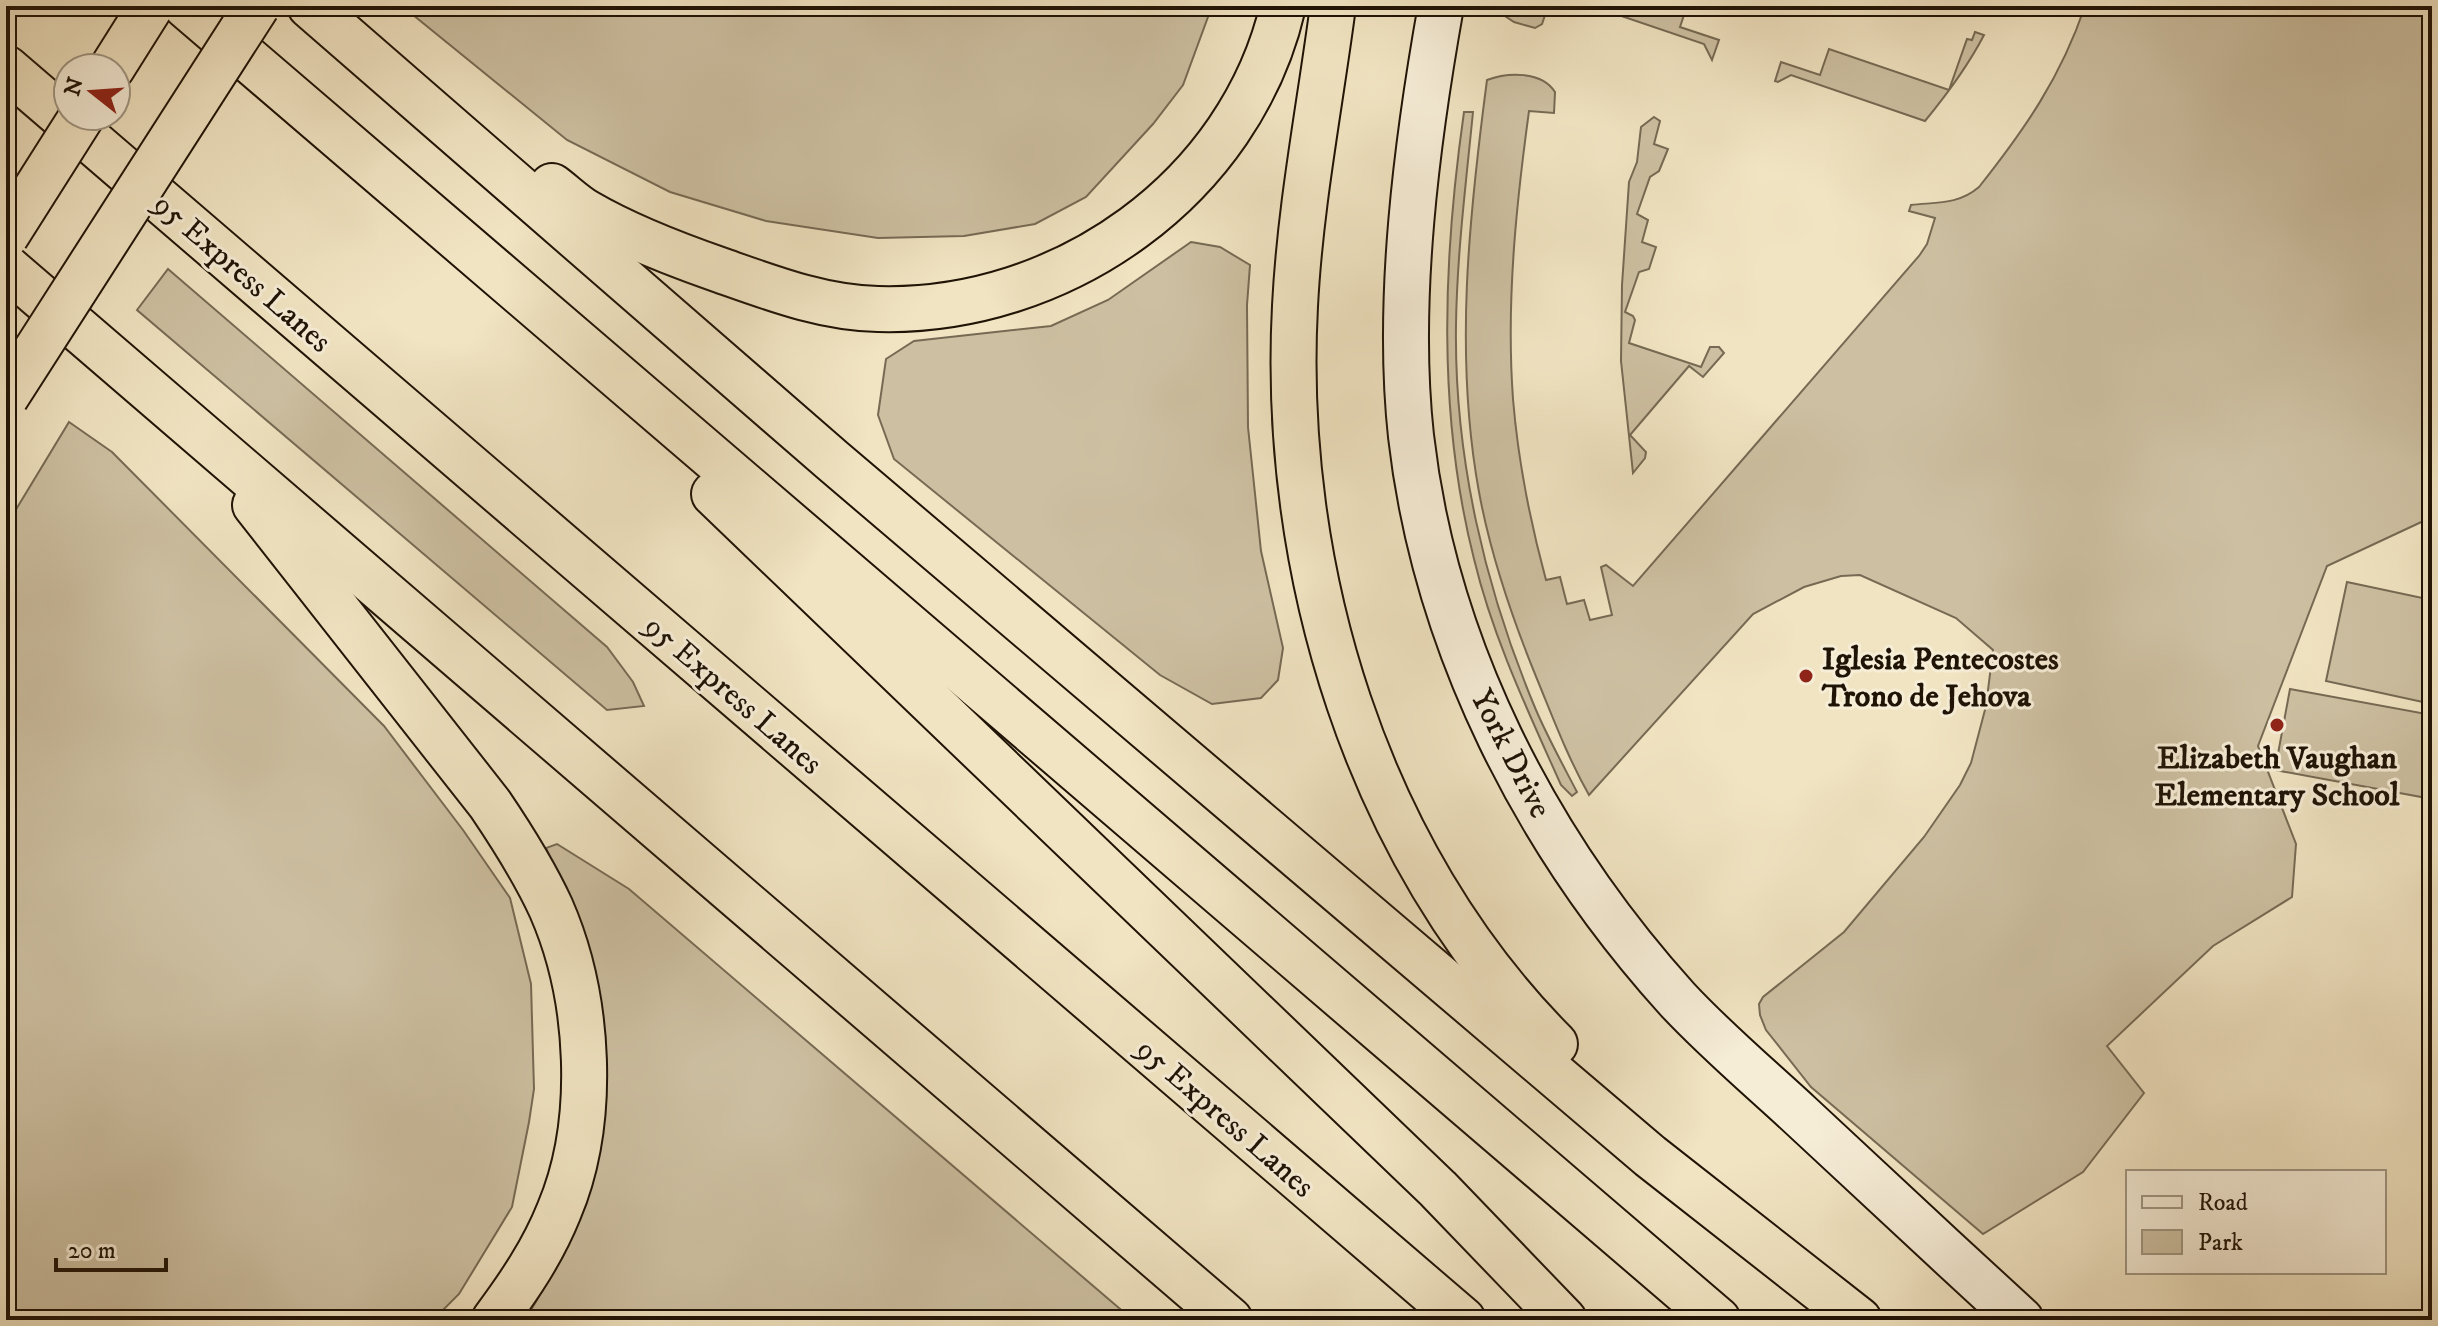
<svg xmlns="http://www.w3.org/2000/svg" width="2438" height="1326" font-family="'IM FELL DW Pica',serif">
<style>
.green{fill:#cdc0a2;stroke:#766a54;stroke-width:2}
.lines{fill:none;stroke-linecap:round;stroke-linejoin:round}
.secondary-casing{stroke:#1f1306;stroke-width:48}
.highway-casing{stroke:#1f1306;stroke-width:48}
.secondary{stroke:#f6edd7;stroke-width:44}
.highway{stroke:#f1e4c2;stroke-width:44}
.highway-bridge-casing{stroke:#1f1306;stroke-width:48;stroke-linecap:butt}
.highway-bridge{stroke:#f1e4c2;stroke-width:44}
.poi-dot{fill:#8f2418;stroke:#f6edd7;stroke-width:3}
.labels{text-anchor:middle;stroke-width:6;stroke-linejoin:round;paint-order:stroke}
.street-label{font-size:32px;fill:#1f1306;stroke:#f6edd7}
.poi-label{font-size:32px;font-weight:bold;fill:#1f1306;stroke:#f6edd7;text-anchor:start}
</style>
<rect width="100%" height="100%" fill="#f1e4c2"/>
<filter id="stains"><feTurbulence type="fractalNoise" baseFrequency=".0025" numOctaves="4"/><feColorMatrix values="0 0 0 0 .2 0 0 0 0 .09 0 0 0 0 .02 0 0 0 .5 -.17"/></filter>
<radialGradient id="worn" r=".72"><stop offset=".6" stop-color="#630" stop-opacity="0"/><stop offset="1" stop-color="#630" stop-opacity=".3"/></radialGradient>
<!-- green -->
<g class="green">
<path d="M402,6H1212L1183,85L1153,124L1086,197L1035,224L964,236L878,238L766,221L670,192L567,140Z"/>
<path d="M1500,6H1548L1542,24L1535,28L1514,22L1499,12Z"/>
<path d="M1592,6H1687L1680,27L1719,40L1712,60L1704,44Z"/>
<path d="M2085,6L2113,9L2114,6H2432V517L2327,566L2258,746L2296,844L2292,897L2213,946L2107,1046L2144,1093L2083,1172L1983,1234L1811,1087L1766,1030L1760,1015L1759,1004L1763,997L1844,932L1924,837L1960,785L1971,763L1986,706L1993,650L1956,618L1860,575L1841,576L1804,587L1753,614L1589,795C1568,758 1553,718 1537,679C1512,618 1491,557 1479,492C1454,356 1469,216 1487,80C1508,72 1542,71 1555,92L1554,113L1529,111C1516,206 1506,303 1513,399C1518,460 1530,521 1546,580L1560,577L1567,604L1584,600L1590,620L1612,615L1601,567L1606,565L1633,586L1919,256L1927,244L1935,218L1909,211L1911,205C1936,202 1958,205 1979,187C2025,129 2061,77 2085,6Z"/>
<path d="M1975,32L1984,35C1968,66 1948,93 1925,121L1791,75L1778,82L1775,81L1781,62L1820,75L1829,49L1949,90L1967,39L1972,40Z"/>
<path d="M1464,112H1473C1466,183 1457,254 1456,325C1454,457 1485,589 1536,710C1548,738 1563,765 1577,792L1572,796L1561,785C1528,711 1493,638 1474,559C1437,413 1443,259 1464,112Z"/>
<path d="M1654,117L1660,121L1654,144L1668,149L1659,171L1650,177L1637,214L1648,220L1642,242L1656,247L1649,269L1639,272L1625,312L1633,316L1635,320L1629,343L1701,367L1710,347H1719L1724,353L1703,377L1689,366L1630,435L1646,452L1645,458L1633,473L1621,361L1622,285L1629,182L1637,162L1641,127Z"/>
<path d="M1191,242L1220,247L1250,265L1247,305L1248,427L1261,551L1283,648L1278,680L1261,698L1212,704L1160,675L894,459L878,415L886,359L914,341L1051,326L1108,300Z"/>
<path d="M168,269L607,647L633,682L644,706L607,710L137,310Z"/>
<path d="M69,422L112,452L384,726L463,830L510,898L531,984L534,1089L529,1122L512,1207L459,1294L433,1320H6V526Z"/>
<path d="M2347,582L2432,600V704L2326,681Z"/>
<path d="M2290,689L2432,715V799L2275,770Z"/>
<path d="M557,844L629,889L1133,1320H525L563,1256L578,1220L599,1151L605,1092L587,945L546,848Z"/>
</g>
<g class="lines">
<!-- secondary casing -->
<g class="secondary-casing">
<path id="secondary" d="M1441,6C1417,140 1396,300 1411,436C1435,646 1536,843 1677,999C1715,1040 1759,1077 1800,1115C1874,1184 1947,1252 2021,1320"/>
</g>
<!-- highway casing -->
<g class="highway-casing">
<g id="highway">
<path d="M186,6L1718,1320"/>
<path d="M310,6L832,460L1650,1156L1859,1320"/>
<path d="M1333,6C1320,105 1300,206 1295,306C1281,569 1366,854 1555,1044"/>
<path d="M6,68L1463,1320"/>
<path d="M112,68L151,6"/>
<path d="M552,186C563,194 574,205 586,212C627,236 674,254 720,270C771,288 823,308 878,309C1062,314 1241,188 1283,6"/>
<path d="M6,267L1230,1320"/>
<path d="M714,494L1438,1189L1564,1320"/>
<path d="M255,505L490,804C513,838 534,871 551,908C590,997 597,1121 559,1211C543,1251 520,1285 494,1320"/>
</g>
</g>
<!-- secondary -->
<use href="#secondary" class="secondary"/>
<!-- highway -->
<use href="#highway" class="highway"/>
<!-- highway-bridge casing -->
<g class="highway-bridge-casing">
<g id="highway-bridge">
<path d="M6,236L82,116"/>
<path d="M6,397L257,6"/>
</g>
</g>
<!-- highway-bridge -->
<use href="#highway-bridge" class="highway-bridge"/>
</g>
<!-- markers -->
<g class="poi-dot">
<circle cx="1806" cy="676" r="8"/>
<circle cx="2277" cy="725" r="8"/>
</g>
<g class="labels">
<!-- street labels -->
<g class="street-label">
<text transform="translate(243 272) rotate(41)" y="11">95 Express Lanes</text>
<text transform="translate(734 694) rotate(41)" y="11">95 Express Lanes</text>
<text transform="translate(1512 753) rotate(63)" y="11">York Drive</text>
<text transform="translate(1226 1117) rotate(41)" y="11">95 Express Lanes</text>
</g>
<!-- poi labels -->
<g class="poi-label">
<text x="1822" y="669">Iglesia Pentecostes<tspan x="1822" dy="37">Trono de Jehova</tspan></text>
<text x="2277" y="768" text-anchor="middle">Elizabeth Vaughan<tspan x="2277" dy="37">Elementary School</tspan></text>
</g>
</g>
<!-- margin -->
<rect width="2438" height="1326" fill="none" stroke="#f1e4c2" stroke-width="32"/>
<rect x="8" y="8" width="2422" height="1310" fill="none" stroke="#1f1306" stroke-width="4"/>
<rect x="16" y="16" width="2406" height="1294" fill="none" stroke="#1f1306" stroke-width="2"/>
<!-- legend -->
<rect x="2126" y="1170" width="260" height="104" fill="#f6edd7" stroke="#a09683" stroke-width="2"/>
<rect x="2142" y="1196" width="40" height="12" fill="#f6edd7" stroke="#a09683" stroke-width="2"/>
<text x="2198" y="1210" font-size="24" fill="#1f1306">Road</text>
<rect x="2142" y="1230" width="40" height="24" fill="#cdc0a2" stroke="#a09683" stroke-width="2"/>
<text x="2198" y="1250" font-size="24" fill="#1f1306">Park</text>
<!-- north arrow -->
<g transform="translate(92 92) rotate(287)"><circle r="38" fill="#f6edd7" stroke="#a09683" stroke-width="2"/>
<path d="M0-6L14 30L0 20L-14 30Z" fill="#8f2418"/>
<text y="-12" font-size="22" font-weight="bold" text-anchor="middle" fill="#1f1306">N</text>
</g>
<!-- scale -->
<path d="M56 1258v12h110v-12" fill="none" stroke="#1f1306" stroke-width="4"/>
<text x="68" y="1258" font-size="24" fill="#1f1306" stroke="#f6edd7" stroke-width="6" paint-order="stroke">20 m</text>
<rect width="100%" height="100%" filter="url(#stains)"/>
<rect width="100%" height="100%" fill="url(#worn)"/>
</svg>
